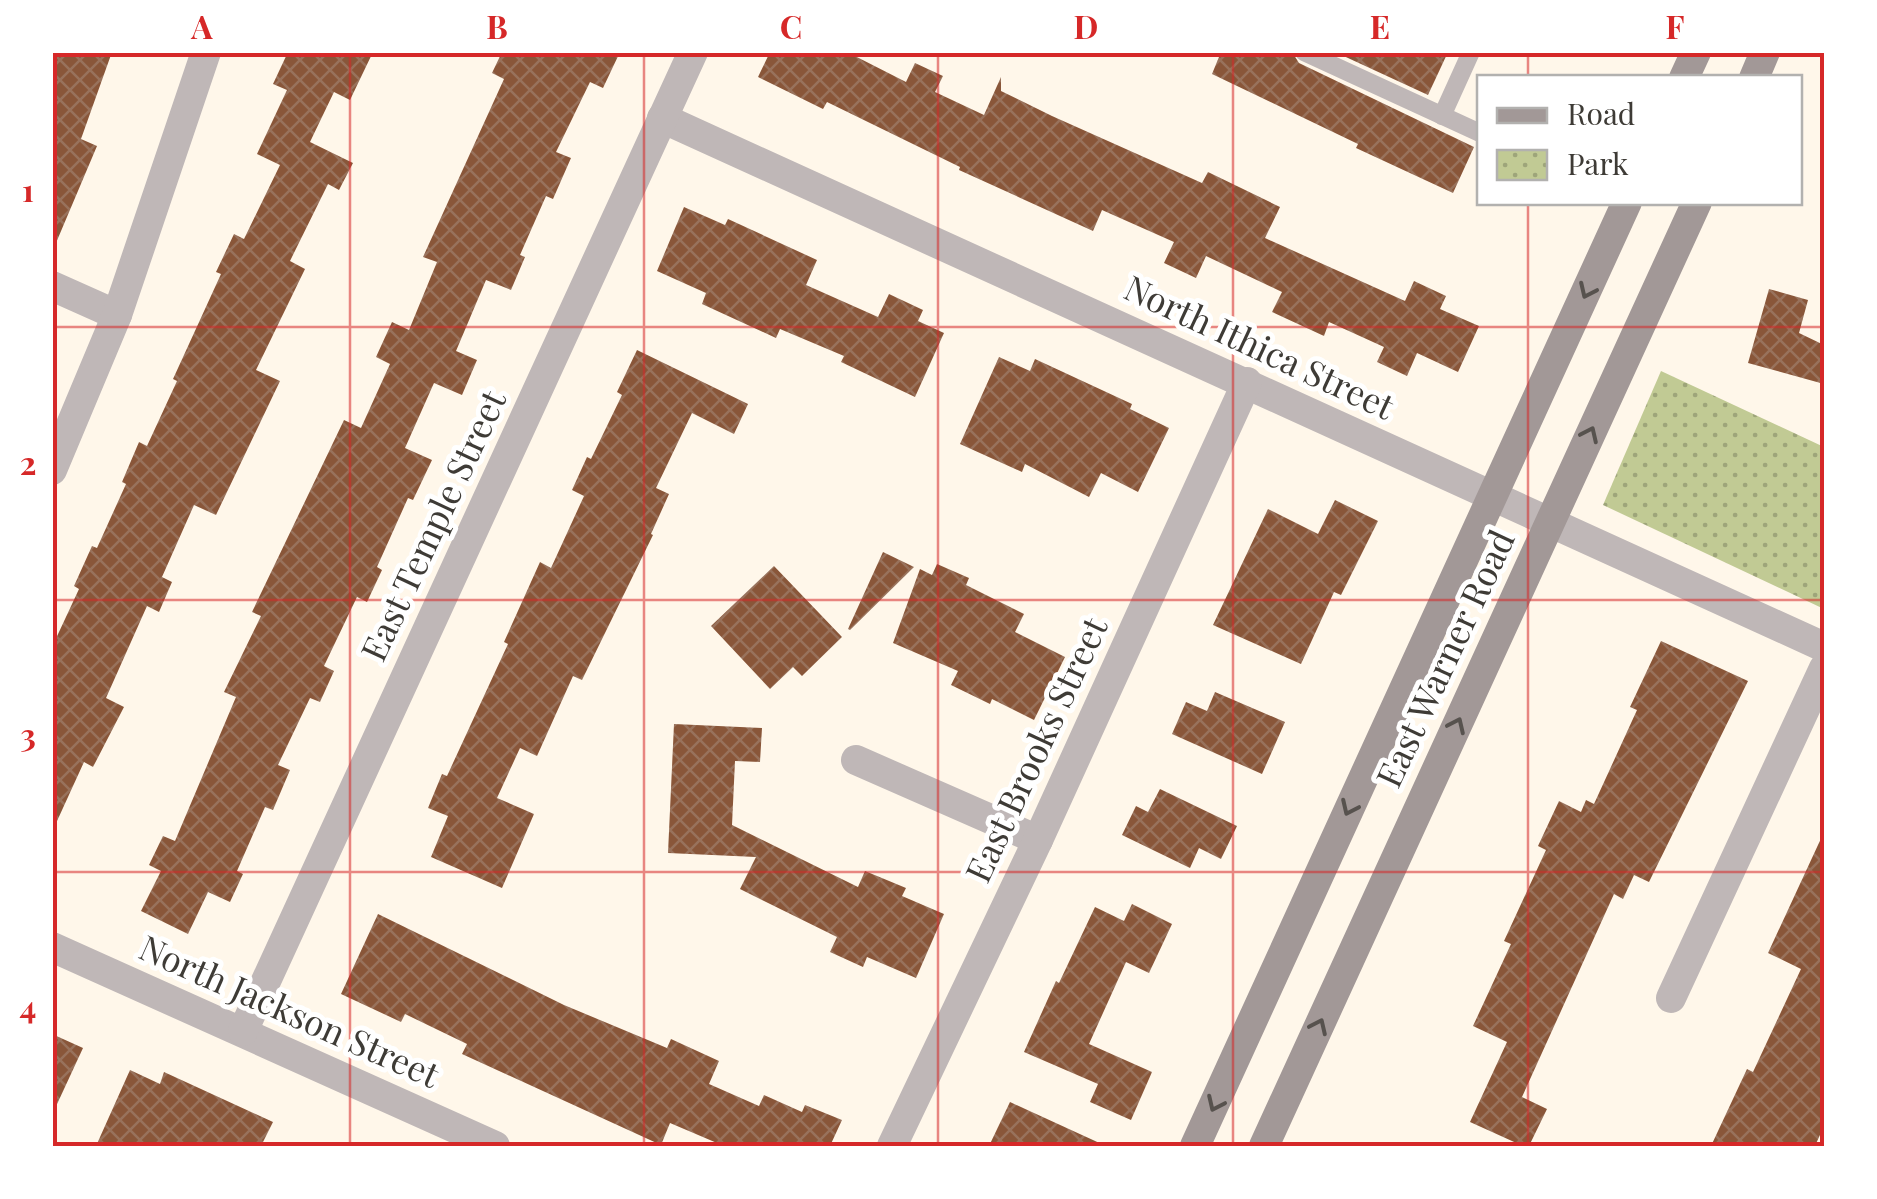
<svg xmlns="http://www.w3.org/2000/svg" width="1877" height="1199" font-family="'Playfair Display',serif">
<style>
.park{fill:url(#park-dots)}
.building{fill:url(#building-cross-hatch)}
.lines{fill:none;stroke-linecap:round;stroke-linejoin:round}
.service{stroke:#bfb7b7;stroke-width:18}
.minor{stroke:#bfb7b7;stroke-width:30}
.secondary{stroke:#a29897;stroke-width:30}
.oneway{stroke:#57524e}
.grid{fill:none;stroke:#d62828;stroke-width:2.5;stroke-opacity:0.55}
.labels{text-anchor:middle;stroke-width:10;stroke-linejoin:round;paint-order:stroke}
.street-label{font-size:35px;fill:#3e3b36;stroke:#fff}
.neatline{fill:none;stroke:#d62828;stroke-width:4}
.grid-label{font-size:32px;text-anchor:middle;font-weight:bold;fill:#d62828}
</style>
<defs>
<pattern id="park-dots" width="8" height="8" patternUnits="userSpaceOnUse" patternTransform="scale(2.5)"><rect width="8" height="8" fill="#c1ca94"/><path d="M2 2h.1M6 6h.1" fill="none" stroke="#9ea57a" stroke-width="1.8" stroke-linecap="round"/></pattern>
<pattern id="building-cross-hatch" width="8" height="8" patternUnits="userSpaceOnUse" patternTransform="scale(2.5)"><rect width="8" height="8" fill="#895639"/><path d="M0 0l8 8M0 8l8-8" fill="none" stroke="#98725c"/></pattern>
</defs>
<rect width="100%" height="100%" fill="#fff7ea"/>
<!-- park -->
<path class="park" d="M1661,371L1824,447V609L1603,505Z"/>
<!-- building -->
<g class="building">
<path d="M52,52H112L81,139L97,146L53,250Z"/>
<path d="M288,52H373L350,100L334,92L310,142L353,163L339,190L328,184L290,261L305,269L256,370L280,381L216,515L194,505L162,577L172,582L159,612L147,606L106,698L124,707L93,767L84,762L52,832V647L79,589L74,586L92,546L97,548L126,484L122,482L139,442L147,446L177,381L173,379L221,274L216,272L234,234L244,239L280,165L257,154L287,90L273,84Z"/>
<path d="M502,52H620L603,88L590,82L556,152L571,158L553,199L546,196L520,255L525,257L511,290L486,280L456,351L477,360L462,395L434,383L405,448L432,460L413,500L408,498L377,567L382,570L367,602L357,597L324,666L334,671L320,702L310,698L278,765L290,770L273,810L265,807L237,871L243,874L230,902L208,892L188,934L141,911L161,871L149,865L163,836L175,841L236,697L224,692L261,616L252,612L344,420L361,428L390,364L376,357L392,322L409,330L437,262L423,257L504,79L492,73Z"/>
<path d="M770,52H847L906,82L915,63L943,76L935,92L984,115L1001,77V91L1052,116L1202,183L1208,172L1280,207L1265,238L1405,301L1414,281L1446,296L1440,309L1479,326L1458,372L1417,353L1407,376L1377,362L1384,347L1329,322L1324,336L1272,312L1282,292L1206,256L1196,278L1164,263L1174,242L1102,210L1093,231L959,170L960,167L827,102L823,109L758,77Z"/>
<path d="M1221,52H1292L1299,63L1474,147L1453,193L1356,148L1358,144L1212,74Z"/>
<path d="M1335,52H1448L1428,95Z"/>
<path d="M684,207L725,225L728,219L817,260L806,285L878,317L889,294L923,310L918,321L944,333L915,397L841,362L844,356L780,329L776,338L702,304L706,293L657,271Z"/>
<path d="M1769,289L1808,300L1799,333L1824,345V384L1748,363Z"/>
<path d="M637,350L748,404L734,434L692,413L656,488L669,494L651,534L653,535L582,680L573,676L537,756L520,748L497,798L534,814L502,888L431,857L448,816L428,808L442,774L447,776L508,644L504,642L540,562L551,568L584,496L572,490L587,457L591,459L622,395L617,392Z"/>
<path d="M999,357L1030,371L1035,359L1132,404L1130,409L1169,428L1138,492L1101,473L1089,497L1025,464L1022,472L960,444Z"/>
<path d="M1335,500L1378,521L1341,595L1334,592L1301,664L1213,625L1268,509L1318,534Z"/>
<path d="M883,552L914,567L850,630L848,629Z"/>
<path d="M937,564L969,578L966,585L1024,614L1015,632L1065,657L1034,720L992,699L990,704L951,685L958,671L893,643L920,569L932,575Z"/>
<path d="M774,566L842,637L802,676L793,667L770,689L711,626Z"/>
<path d="M1661,641L1748,681L1649,882L1634,875L1623,899L1614,894L1522,1097L1547,1109L1529,1146H1523L1470,1122L1507,1042L1473,1026L1511,944L1504,941L1546,850L1538,846L1559,801L1581,812L1586,800L1594,804L1637,710L1630,707Z"/>
<path d="M1215,692L1285,722L1262,774L1172,734L1186,702L1207,711Z"/>
<path d="M674,724L762,728L760,762L735,761L732,825L858,887L865,871L906,888L902,896L944,914L916,978L867,957L863,967L830,952L837,937L740,889L756,857L668,853Z"/>
<path d="M1160,789L1237,826L1221,859L1199,848L1190,868L1122,835L1136,806L1148,812Z"/>
<path d="M1824,832V1126L1815,1146H1711L1747,1069L1753,1072L1801,969L1768,953Z"/>
<path d="M1132,904L1172,924L1149,973L1126,962L1089,1044L1152,1072L1131,1120L1090,1102L1098,1084L1024,1052L1056,981L1059,983L1095,907L1124,921Z"/>
<path d="M378,914L564,1005L667,1048L671,1039L719,1061L709,1084L759,1106L764,1095L802,1112L805,1105L842,1120L830,1146H724L670,1123L661,1145L462,1054L467,1044L405,1014L401,1022L341,994Z"/>
<path d="M52,1034L83,1048L52,1115Z"/>
<path d="M130,1070L160,1084L164,1072L273,1122L261,1146H96Z"/>
<path d="M1010,1102L1106,1146H989Z"/>
</g>
<g class="lines">
<!-- service -->
<g class="service">
<path d="M1304,52L1480,133"/>
<path d="M1442,116L1471,52"/>
</g>
<!-- minor -->
<g class="minor">
<path d="M662,118L1824,647"/>
<path d="M52,286L117,315"/>
<path d="M52,470L117,315L206,52"/>
<path d="M856,760L1038,840"/>
<path d="M52,947L495,1146"/>
<path d="M1671,998L1824,668"/>
<path d="M243,1031L693,52"/>
<path d="M892,1146L1038,840L1247,382"/>
</g>
<!-- secondary -->
<g class="secondary">
<path d="M1684,78L1696,52"/>
<path d="M1754,78L1765,52"/>
<path d="M1195,1146L1627,202"/>
<path d="M1264,1146L1697,202"/>
</g>
</g>
<!-- one-way arrows -->
<defs><path id="oneway-chevron" d="M-2-3.5L2.5 0L-2 3.5" fill="none" stroke-width="1.6" stroke-linecap="round" stroke-linejoin="round" transform="scale(2.5)"/></defs>
<g class="oneway">
<use href="#oneway-chevron" transform="translate(1587 291) rotate(115)"/>
<use href="#oneway-chevron" transform="translate(1590 434) rotate(-65)"/>
<use href="#oneway-chevron" transform="translate(1457 725) rotate(-65)"/>
<use href="#oneway-chevron" transform="translate(1349 808) rotate(115)"/>
<use href="#oneway-chevron" transform="translate(1319 1026) rotate(-65)"/>
<use href="#oneway-chevron" transform="translate(1215 1104) rotate(115)"/>
</g>
<!-- grid -->
<path class="grid" d="M350,52V1146M644,52V1146M938,52V1146M1233,52V1146M1528,52V78M1528,202V1146M52,327H1824M52,600H1824M52,872H1824"/>
<g class="labels">
<!-- street labels -->
<g class="street-label">
<text transform="translate(1259 348) rotate(25)" y="12">North Ithica Street</text>
<text transform="translate(434 526) rotate(-65)" y="12">East Temple Street</text>
<text transform="translate(1446 659) rotate(-65)" y="12">East Warner Road</text>
<text transform="translate(1037 750) rotate(-65)" y="12">East Brooks Street</text>
<text transform="translate(289 1012) rotate(24)" y="12">North Jackson Street</text>
</g>
</g>
<!-- border -->
<rect width="1877" height="1199" fill="none" stroke="#ffffff" stroke-width="110"/>
<!-- legend -->
<rect x="1477" y="75" width="325" height="130" fill="#ffffff" stroke="#b2b1af" stroke-width="2.5"/>
<rect x="1497" y="108" width="50" height="15" fill="#a29897" stroke="#b2b1af" stroke-width="2.5"/>
<text x="1567" y="125" font-size="30" fill="#3e3b36">Road</text>
<rect x="1497" y="150" width="50" height="30" fill="url(#park-dots)" stroke="#b2b1af" stroke-width="2.5"/>
<text x="1567" y="175" font-size="30" fill="#3e3b36">Park</text>
<rect x="55" y="55" width="1767" height="1089" class="neatline"/>
<g class="grid-label">
<text x="202" y="39">A</text>
<text x="497" y="39">B</text>
<text x="791" y="39">C</text>
<text x="1086" y="39">D</text>
<text x="1380" y="39">E</text>
<text x="1675" y="39">F</text>
<text x="28" y="202">1</text>
<text x="28" y="475">2</text>
<text x="28" y="747">3</text>
<text x="28" y="1019">4</text>
</g>
</svg>
